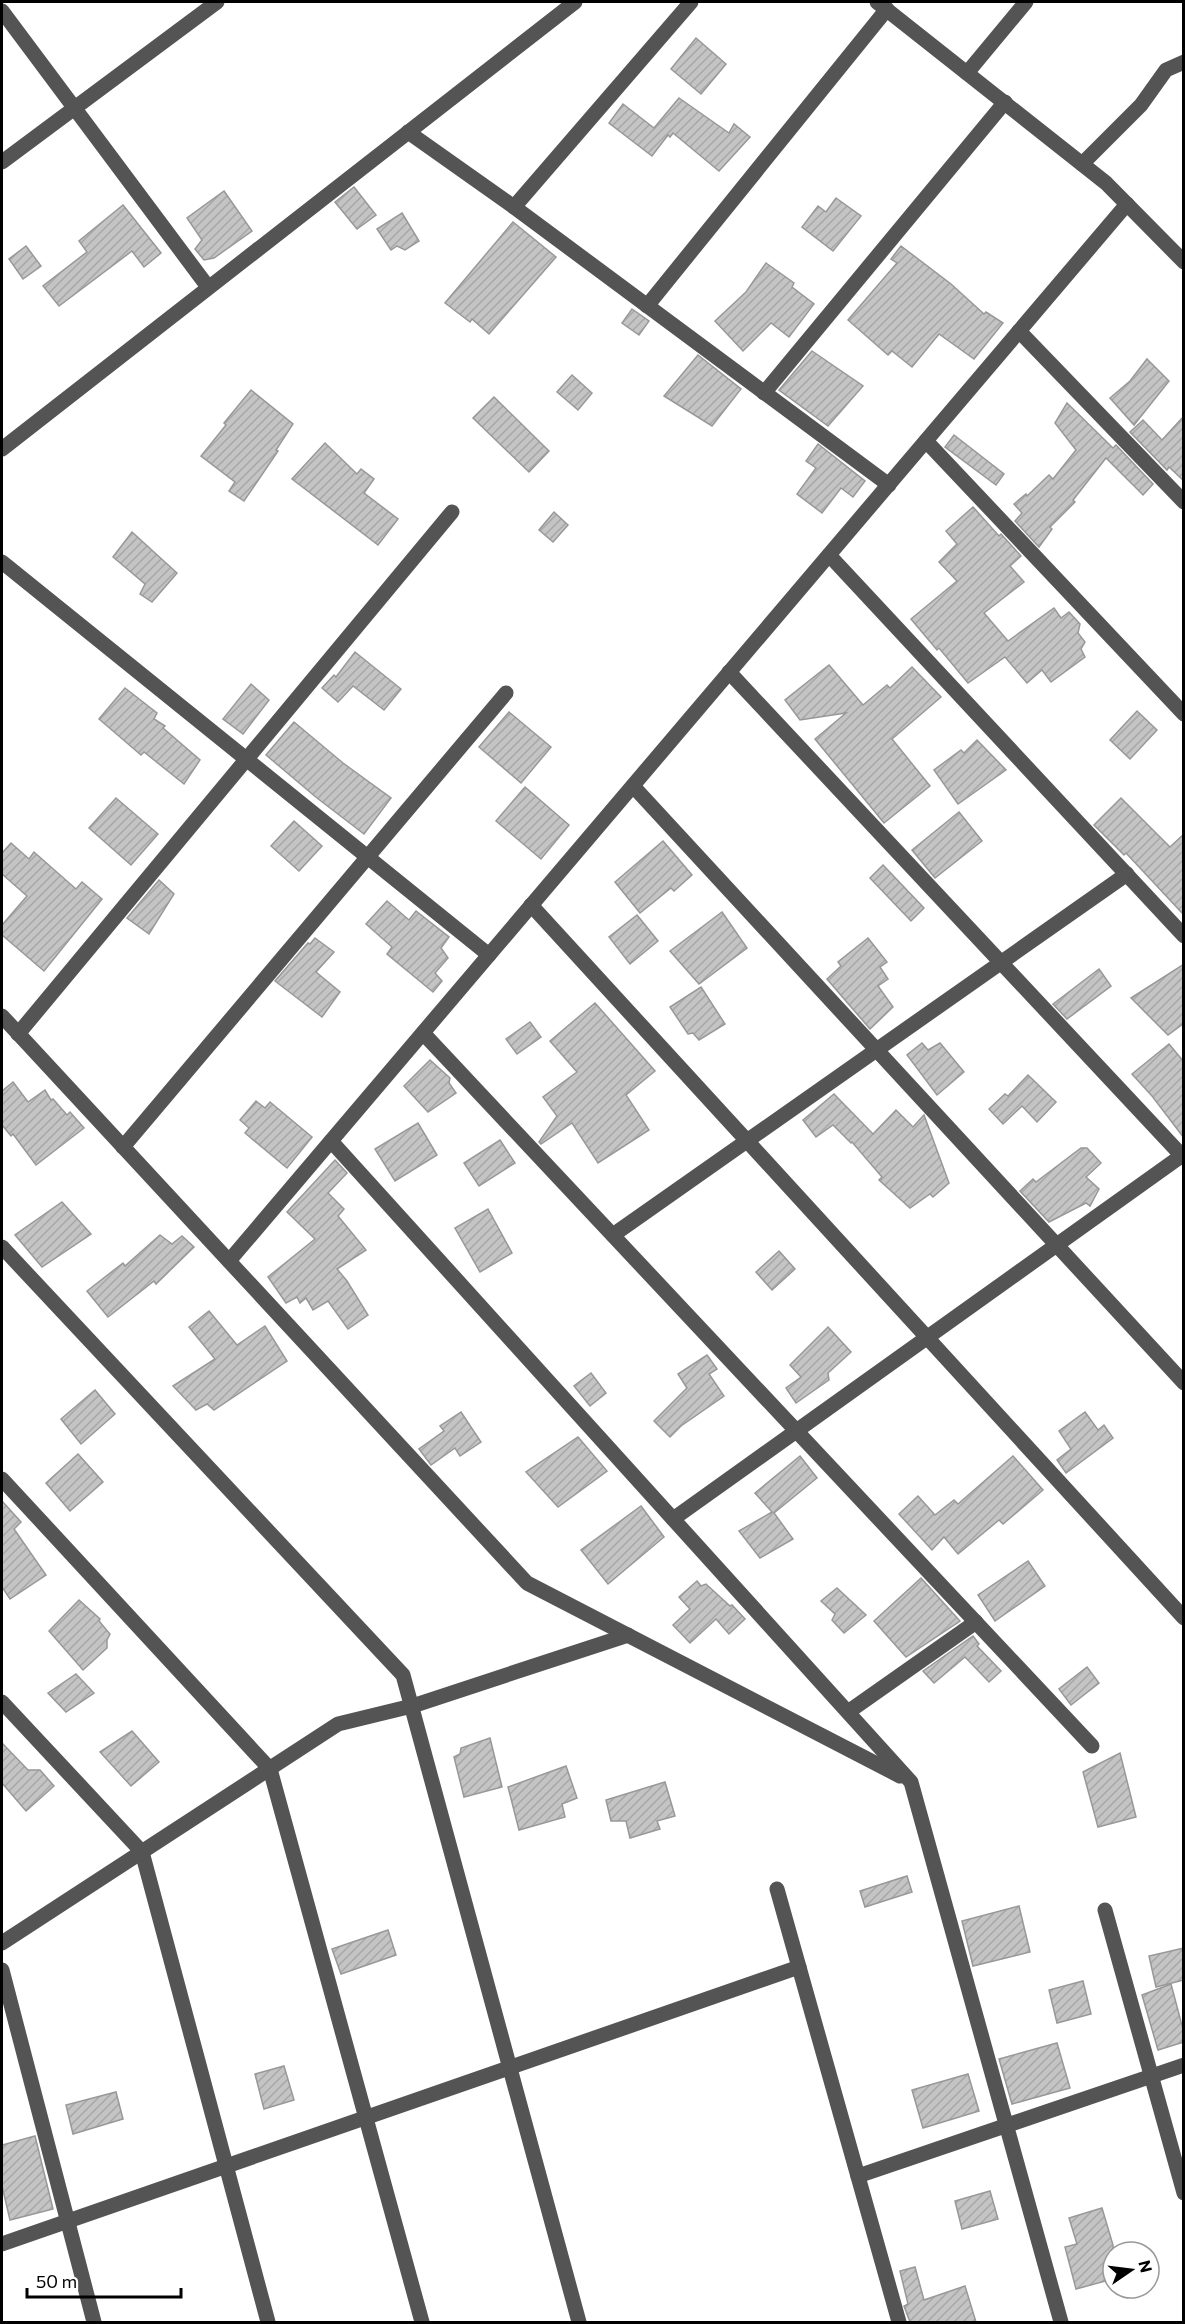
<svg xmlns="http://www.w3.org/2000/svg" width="1185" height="2324" font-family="Commissioner,sans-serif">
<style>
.building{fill:url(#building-hatch);stroke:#989898;stroke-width:1.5}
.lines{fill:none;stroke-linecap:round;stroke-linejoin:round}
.minor{stroke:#545454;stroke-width:15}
</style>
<defs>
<pattern id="building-hatch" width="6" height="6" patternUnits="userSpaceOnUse" patternTransform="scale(1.5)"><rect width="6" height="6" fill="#c4c4c4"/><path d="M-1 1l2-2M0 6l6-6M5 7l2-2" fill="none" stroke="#a7a7a7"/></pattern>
</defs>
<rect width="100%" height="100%" fill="#fff"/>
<!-- building -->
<g class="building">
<path d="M696,38L726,64L701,94L671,69Z"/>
<path d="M679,98L729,133L734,124L750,137L719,171L673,133L670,137L668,135L652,156L609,123L623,104L654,128Z"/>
<path d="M354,187L376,215L357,229L335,202Z"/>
<path d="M224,191L252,231L214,258L204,260L195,249L202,240L187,218Z"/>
<path d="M836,198L861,216L833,251L802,227L818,206L826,212Z"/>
<path d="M123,205L161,253L144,267L132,251L59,306L43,286L87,252L79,241Z"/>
<path d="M402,213L419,241L405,250L397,246L391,250L377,229Z"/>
<path d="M513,222L556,257L489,334L472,319L470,322L445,303Z"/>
<path d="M26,246L41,266L23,279L9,259Z"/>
<path d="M901,246L951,284L984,314L986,312L1003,323L974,359L939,334L912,367L892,351L888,355L848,320L897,263L891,259Z"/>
<path d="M766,263L794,283L792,287L814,304L789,337L771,323L743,351L715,321L746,292Z"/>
<path d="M632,309L649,321L639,335L622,323Z"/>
<path d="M812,351L863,386L828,426L779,390Z"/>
<path d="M698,355L741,389L712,426L664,396Z"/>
<path d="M1147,359L1169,381L1134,425L1110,398L1130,381Z"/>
<path d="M572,375L592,393L578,410L557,392Z"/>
<path d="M251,390L293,424L276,450L278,451L244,501L229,491L235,482L201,456L226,425L224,423Z"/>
<path d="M494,397L549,451L529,472L473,418Z"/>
<path d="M1067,403L1113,448L1116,445L1153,484L1143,495L1106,458L1073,500L1075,502L1050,527L1052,529L1039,547L1015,521L1022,513L1014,504L1026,494L1027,496L1049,475L1053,479L1076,450L1055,423Z"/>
<path d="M1184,416V481L1169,467L1167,470L1130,432L1143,420L1162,440Z"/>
<path d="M954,435L1004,474L996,485L945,447Z"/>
<path d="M325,443L357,474L361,469L374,479L364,493L398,519L378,545L292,479Z"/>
<path d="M818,444L865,481L853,497L841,488L822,513L797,494L816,468L806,461Z"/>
<path d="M973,507L999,536L1001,534L1021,556L1010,566L1024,582L984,613L1008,641L1054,608L1061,618L1069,612L1080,624L1078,633L1085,642L1081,649L1085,657L1051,682L1042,670L1027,683L1005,657L968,683L939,648L937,650L911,619L957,581L939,562L957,544L946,531Z"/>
<path d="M554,512L568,525L553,542L539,530Z"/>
<path d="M132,532L177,573L152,602L140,594L145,584L113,557Z"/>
<path d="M355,652L401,689L384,710L353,686L338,702L322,688L334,675L336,677Z"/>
<path d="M829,665L863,705L887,685L890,688L912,667L941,697L892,739L930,786L884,823L815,739L846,713L800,720L785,700Z"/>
<path d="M251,684L269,700L243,734L223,719Z"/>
<path d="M125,688L157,713L154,719L165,726L163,728L200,760L184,784L144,752L141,755L99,719Z"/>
<path d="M1137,711L1157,730L1130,759L1110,740Z"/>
<path d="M509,712L551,747L521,783L479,747Z"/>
<path d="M294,722L343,763L391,798L364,834L317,798L266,755Z"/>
<path d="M977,740L1006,770L958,804L934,770L961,750L964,753Z"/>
<path d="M525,787L569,825L541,859L496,821Z"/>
<path d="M116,798L158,834L131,865L89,828Z"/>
<path d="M1121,798L1170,847L1184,834V915L1126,853L1124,855L1094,825Z"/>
<path d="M959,812L982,841L935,878L912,850Z"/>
<path d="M294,821L322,846L299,871L271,846Z"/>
<path d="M663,841L692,875L674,891L671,888L640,913L615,882Z"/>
<path d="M11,843L29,859L34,852L76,889L82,882L102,899L44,971L2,935V925L27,896L2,874V853Z"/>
<path d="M883,865L924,908L911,921L870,878Z"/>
<path d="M159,880L174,894L149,934L127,918Z"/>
<path d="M387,901L409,920L416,911L449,937L441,948L448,958L435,973L442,981L433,992L387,954L392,947L366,924Z"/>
<path d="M722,912L747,948L699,984L670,951Z"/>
<path d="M637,915L658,941L630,964L609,937Z"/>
<path d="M315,938L334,952L316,972L340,992L322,1017L275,981L308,943L310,944Z"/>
<path d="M868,938L887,962L880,967L888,979L878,986L893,1007L870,1029L827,979L841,966L838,962Z"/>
<path d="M1184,964V1023L1168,1035L1131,998Z"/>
<path d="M1099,969L1111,986L1067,1019L1053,1004Z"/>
<path d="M701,987L725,1024L699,1040L693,1033L688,1034L670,1007Z"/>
<path d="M595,1003L655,1071L626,1095L649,1130L598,1163L572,1123L541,1144L539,1142L557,1116L543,1097L577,1072L550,1041Z"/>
<path d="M530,1022L541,1037L517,1054L506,1039Z"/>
<path d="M922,1043L928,1050L940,1043L964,1072L937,1095L907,1055Z"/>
<path d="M1169,1044L1184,1062V1138L1152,1096L1132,1074Z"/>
<path d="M430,1060L450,1078L449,1083L456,1093L428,1112L404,1086Z"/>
<path d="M1028,1075L1056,1102L1037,1122L1022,1106L1003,1124L989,1109L1005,1094L1008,1096Z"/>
<path d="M13,1082L28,1102L45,1090L51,1100L53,1099L67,1115L70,1112L84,1128L36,1165L13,1134L11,1136L2,1125V1091Z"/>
<path d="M834,1094L873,1134L896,1110L913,1127L924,1115L949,1183L933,1197L930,1194L910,1208L879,1180L882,1177L852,1142L851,1143L833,1125L816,1137L803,1120Z"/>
<path d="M256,1101L265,1108L270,1102L312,1137L287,1168L245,1133L249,1128L240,1120Z"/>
<path d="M418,1123L437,1155L395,1181L375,1149Z"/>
<path d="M500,1140L515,1163L479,1186L464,1163Z"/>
<path d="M1081,1148H1087L1101,1163L1086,1177L1099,1189L1090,1206L1086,1203L1049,1222L1020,1191L1033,1179L1036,1182Z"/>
<path d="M335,1160L347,1173L328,1193L344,1209L338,1216L366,1250L337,1269L347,1281L368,1315L348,1329L328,1301L313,1310L306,1298L300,1303L297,1297L286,1303L268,1277L315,1239L287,1212Z"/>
<path d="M62,1202L91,1234L42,1267L15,1235Z"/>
<path d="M488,1209L512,1253L480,1272L455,1228Z"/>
<path d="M160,1235L172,1244L182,1236L194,1247L156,1284L154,1281L108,1317L87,1291L123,1263L125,1266Z"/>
<path d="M779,1251L795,1269L772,1290L756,1272Z"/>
<path d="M209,1311L237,1345L265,1326L287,1361L214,1410L207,1404L196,1410L173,1386L215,1359L189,1327Z"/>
<path d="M828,1327L851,1352L828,1373L829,1380L796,1403L786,1388L801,1377L790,1365Z"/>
<path d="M707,1355L717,1369L709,1374L724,1396L681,1426L670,1437L654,1421L687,1388L678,1374Z"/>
<path d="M591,1373L606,1393L590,1406L574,1386Z"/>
<path d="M95,1390L115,1414L81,1444L61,1419Z"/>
<path d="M461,1412L481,1442L460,1456L455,1448L431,1465L419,1449L444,1431L440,1426Z"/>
<path d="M1085,1412L1098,1430L1104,1425L1113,1438L1066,1473L1057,1460L1071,1449L1059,1431Z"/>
<path d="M578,1437L607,1471L558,1507L526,1472Z"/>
<path d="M78,1454L103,1482L70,1511L46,1483Z"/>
<path d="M800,1456L817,1478L774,1513L793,1539L760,1558L739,1531L772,1512L755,1493Z"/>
<path d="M1013,1456L1043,1490L1003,1524L999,1520L958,1554L944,1537L932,1550L899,1514L918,1496L935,1515L954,1500L958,1504Z"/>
<path d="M2,1501L21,1522L14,1529L46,1575L10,1599L2,1587Z"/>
<path d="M641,1506L664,1537L608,1584L581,1550Z"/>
<path d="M1028,1561L1045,1586L995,1621L978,1595Z"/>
<path d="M921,1578L960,1621L906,1657L874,1621Z"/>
<path d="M697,1581L701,1586L706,1584L730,1606L732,1605L745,1619L729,1634L716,1619L690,1643L673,1625L690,1609L679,1597Z"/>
<path d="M837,1588L866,1615L844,1633L832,1620L835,1614L821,1601Z"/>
<path d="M79,1600L100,1619L99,1621L110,1634L107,1640V1648L83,1670L49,1631Z"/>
<path d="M973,1636L979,1644L977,1646L1001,1671L989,1682L965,1657L934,1683L923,1671Z"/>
<path d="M1087,1667L1099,1683L1071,1705L1059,1689Z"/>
<path d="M76,1674L94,1693L66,1712L48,1693Z"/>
<path d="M132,1731L159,1762L131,1786L100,1752Z"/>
<path d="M490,1738L502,1787L464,1797L454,1757L460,1754L461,1748Z"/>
<path d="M2,1743L28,1770H40L54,1786L26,1811L2,1783Z"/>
<path d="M1120,1753L1136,1817L1098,1827L1083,1772Z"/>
<path d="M566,1766L577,1798L562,1804L565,1817L519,1830L508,1787Z"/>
<path d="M665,1782L675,1816L657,1821L660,1829L630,1838L626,1821H611L606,1800Z"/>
<path d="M907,1876L912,1892L865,1907L860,1891Z"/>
<path d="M1019,1906L1030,1952L973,1966L962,1921Z"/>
<path d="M388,1930L396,1955L341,1974L332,1949Z"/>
<path d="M1184,1948V1980L1156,1987L1149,1956Z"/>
<path d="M1083,1981L1091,2014L1057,2023L1049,1990Z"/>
<path d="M1171,1984L1184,2033V2042L1158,2050L1142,1995Z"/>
<path d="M1057,2043L1070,2088L1012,2104L999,2059Z"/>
<path d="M284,2066L294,2100L264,2109L255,2074Z"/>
<path d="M968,2074L979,2111L923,2128L912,2090Z"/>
<path d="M116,2092L123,2119L73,2134L66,2105Z"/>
<path d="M35,2136L53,2209L10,2220L2,2186V2145Z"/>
<path d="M990,2191L998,2219L962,2229L955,2201Z"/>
<path d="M1102,2208L1113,2245V2279L1076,2289L1065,2247L1077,2244L1069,2218Z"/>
<path d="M915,2267L924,2300L965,2286L976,2322H910L904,2306L908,2304L900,2271Z"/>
</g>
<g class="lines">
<!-- minor -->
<g class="minor">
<path d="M877,2L1106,183L1184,262"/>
<path d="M2,11L208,287"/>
<path d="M967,73L1026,2"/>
<path d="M408,132L514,207L889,485"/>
<path d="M2,162L217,2"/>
<path d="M1082,164L1141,105L1166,70L1184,62"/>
<path d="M514,207L691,2"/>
<path d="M647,306L887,9"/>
<path d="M1019,331L1184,502"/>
<path d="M764,393L1005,102"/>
<path d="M926,441L1184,714"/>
<path d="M2,449L575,2"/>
<path d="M829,555L1184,936"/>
<path d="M2,562L489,955"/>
<path d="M729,672L1184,1158"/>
<path d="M633,786L1184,1383"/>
<path d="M531,905L1184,1618"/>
<path d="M2,1016L527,1583L900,1776"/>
<path d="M423,1033L1092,1746"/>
<path d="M18,1034L452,512"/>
<path d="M331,1141L911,1782L1061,2322"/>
<path d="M123,1147L506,693"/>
<path d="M613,1235L1127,874"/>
<path d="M2,1247L403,1675L579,2322"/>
<path d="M229,1261L1127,204"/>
<path d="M2,1479L270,1769L422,2322"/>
<path d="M673,1519L1184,1154"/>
<path d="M2,1702L142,1852L268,2322"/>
<path d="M848,1712L976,1622"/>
<path d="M777,1889L899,2322"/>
<path d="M1105,1910L1184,2193"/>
<path d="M2,1943L338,1724L412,1706L628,1635"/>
<path d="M2,1970L94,2322"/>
<path d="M858,2176L1184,2065"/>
<path d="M2,2244L799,1967"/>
</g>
</g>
<!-- border -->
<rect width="1185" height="2324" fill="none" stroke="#000000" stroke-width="6"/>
<!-- north arrow -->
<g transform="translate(1131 2270) rotate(76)"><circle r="28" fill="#ffffff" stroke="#999999" stroke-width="1.5"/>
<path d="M0-4.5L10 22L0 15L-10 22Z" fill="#000000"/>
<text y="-9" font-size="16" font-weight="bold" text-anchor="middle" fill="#000000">N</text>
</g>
<!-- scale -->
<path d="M27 2288v9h154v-9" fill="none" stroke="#000000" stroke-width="3"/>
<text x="36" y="2288" font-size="18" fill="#000000" stroke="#ffffff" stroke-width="4.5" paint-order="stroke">50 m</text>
</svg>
